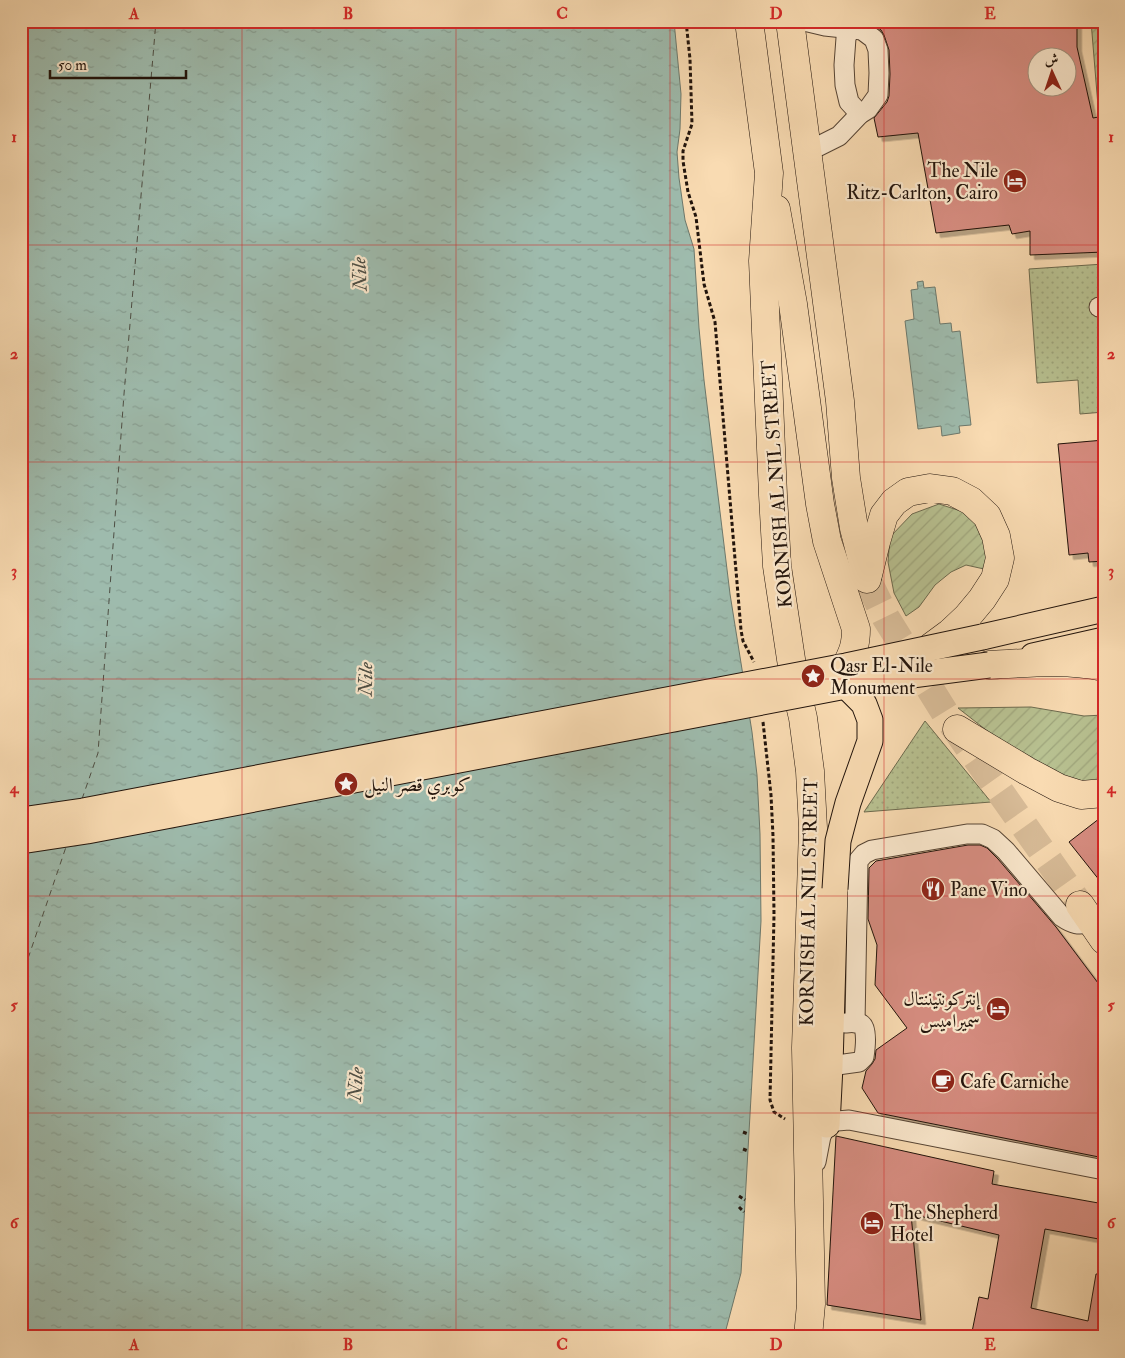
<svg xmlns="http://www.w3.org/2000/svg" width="1125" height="1358" font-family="'IM FELL Double Pica',Amiri,serif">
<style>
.grass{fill:url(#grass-dots);stroke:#6c6a4e}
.garden{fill:url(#garden-furrows);stroke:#6c6a4e}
.water{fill:url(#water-ripples);stroke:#6c786c}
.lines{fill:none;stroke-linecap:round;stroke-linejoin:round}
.ferry{stroke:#4d4e44;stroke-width:1;stroke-dasharray:6 5;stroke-linecap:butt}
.building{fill:#d78d81;stroke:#21130b;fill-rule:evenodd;filter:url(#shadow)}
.highway-tunnel{stroke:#d9bd99;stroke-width:28;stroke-dasharray:28 14;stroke-linecap:butt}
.minor-casing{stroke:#574535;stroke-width:21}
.major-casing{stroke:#21130b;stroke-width:27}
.highway-casing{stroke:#21130b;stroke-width:29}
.path{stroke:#21130b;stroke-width:3;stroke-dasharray:4 2.5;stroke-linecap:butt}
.minor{stroke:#fbe8cd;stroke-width:19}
.major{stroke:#f9dbb2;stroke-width:25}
.highway{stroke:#f9dbb2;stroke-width:28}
.major-bridge-casing{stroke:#21130b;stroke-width:27;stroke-linecap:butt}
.major-bridge{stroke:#f9dbb2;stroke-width:25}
.grid{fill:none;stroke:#d62828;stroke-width:1;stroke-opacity:0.55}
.labels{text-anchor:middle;stroke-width:4.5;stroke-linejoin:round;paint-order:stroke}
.poi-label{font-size:19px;fill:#21130b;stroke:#fbe8cd;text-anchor:start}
.street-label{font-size:19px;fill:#21130b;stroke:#fbe8cd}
.water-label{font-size:20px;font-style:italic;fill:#4d4e44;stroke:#fbe8cd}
.neatline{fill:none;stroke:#d62828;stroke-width:2}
.grid-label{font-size:16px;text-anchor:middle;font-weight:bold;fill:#d62828}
</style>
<defs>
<pattern id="grass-dots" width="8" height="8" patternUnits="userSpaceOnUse" patternTransform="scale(1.25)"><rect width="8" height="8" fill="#b8c191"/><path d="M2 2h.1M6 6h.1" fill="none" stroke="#9ea57c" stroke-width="1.8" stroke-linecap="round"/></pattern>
<pattern id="garden-furrows" width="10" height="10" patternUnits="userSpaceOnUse" patternTransform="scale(1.25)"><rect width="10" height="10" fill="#b8c191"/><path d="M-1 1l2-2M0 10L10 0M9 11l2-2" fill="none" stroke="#9ea57c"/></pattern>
<pattern id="water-ripples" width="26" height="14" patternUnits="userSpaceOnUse" patternTransform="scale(1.25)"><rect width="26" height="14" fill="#9ebbad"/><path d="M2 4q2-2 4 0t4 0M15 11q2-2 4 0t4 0" fill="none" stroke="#88a094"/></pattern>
<filter id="shadow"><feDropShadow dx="4.5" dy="4.5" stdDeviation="0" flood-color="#0004"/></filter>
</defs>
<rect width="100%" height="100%" fill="#f9dbb2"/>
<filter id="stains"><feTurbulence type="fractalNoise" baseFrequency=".004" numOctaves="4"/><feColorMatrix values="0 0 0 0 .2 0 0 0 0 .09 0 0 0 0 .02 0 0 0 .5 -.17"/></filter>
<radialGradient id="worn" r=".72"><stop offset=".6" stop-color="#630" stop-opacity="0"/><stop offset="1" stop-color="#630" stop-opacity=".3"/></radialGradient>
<!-- grass -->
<g class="grass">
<path d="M1104,264V412L1080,414L1078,380L1037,383L1029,269Z"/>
<path d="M925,721L991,802L864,812Z"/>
</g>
<!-- garden -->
<g class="garden">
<path d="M1091,21H1104V105L1098,106Z"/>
<path d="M939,504L967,513L985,534L988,558L984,569L966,565L951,572L935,585L919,607L906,616L894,593L888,562L890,537L912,514Z"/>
<path d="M1031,707L1084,716L1104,715V781L1071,782L1013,751L958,708Z"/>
</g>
<!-- water -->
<g class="water">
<path d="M21,21H674L681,94L680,129L677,152L679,178L685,220L694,249L699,328L704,380L730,594L752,732L757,775L760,834L761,921L741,1273L724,1337H21Z"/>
<path d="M923,281L924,288L935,287L940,324L951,323L952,332L960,331L971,425L959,426L960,433L942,436L941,426L918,429L905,321L914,319L911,290L918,289L917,282Z"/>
</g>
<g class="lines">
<!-- ferry -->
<g class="ferry">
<path d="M82,799L98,753L124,394L156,21"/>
<path d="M21,979L66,847"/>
</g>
</g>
<!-- building -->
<g class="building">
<path d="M869,21H1077V47L1093,118L1104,116V252L1030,255V231L1012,234L1009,225L936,233L918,133L878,137L874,118L887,102L889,96L890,74L889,50L884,35L881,30ZM1038,58H1068V88H1038Z"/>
<path d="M1104,440V561L1089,562L1088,553L1069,555L1058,444Z"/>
<path d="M1104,815V886L1069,842Z"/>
<path d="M968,845H980L987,848L998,859L1056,927L1104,991V1158L878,1113L862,1088L866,1071L872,1064L875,1059L876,1050L907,1028L875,985L877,945L868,919L869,868L876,861Z"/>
<path d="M836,1136L994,1171L992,1184L1104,1204V1240L1045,1229L1031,1308L1088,1321L1096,1274H1104V1337H971L979,1297L988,1299L999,1235L911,1214L921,1320L827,1305Z"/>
</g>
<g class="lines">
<!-- highway-tunnel -->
<path class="highway-tunnel" d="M867,579L886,618L950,721L1080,905"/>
<!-- minor casing -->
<g class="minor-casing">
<g id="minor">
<path d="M804,21L825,26L862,30L874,39L878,50L879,73L878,95L868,109L860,114L839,136L807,152"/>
<path d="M850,29L846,38L844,65L845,85L849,102L860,114"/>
<path d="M1099,307H1104"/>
<path d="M855,1023L858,861L864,854L872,850L967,834H982L993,839L1006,851L1062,917C1072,924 1079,926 1091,922"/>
<path d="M830,1066L859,1062L864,1057C865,1050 868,1028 861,1024C857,1021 849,1023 845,1023"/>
<path d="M816,1162L821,1136L827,1125L837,1121L849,1120L1104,1170"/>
</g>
</g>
<!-- major casing -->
<g class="major-casing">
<g id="major">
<path d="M982,637L1104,609"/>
<path d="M1033,656L1104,640"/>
<path d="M827,1125L830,1066L835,889"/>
</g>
</g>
<!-- highway casing -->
<g class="highway-casing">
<g id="highway">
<path d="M749,21L769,173L763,261L773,495L777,566L794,679L803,718L810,771L813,828L806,1048L811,1304L808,1337"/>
<path d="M790,21L840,401L846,478L854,528L867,579"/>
<path d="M776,209L793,304L820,504L827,541L856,629C856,645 853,652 846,666"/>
<path d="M868,575L876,542L884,515L894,502L908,492L930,488L952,491L971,501L987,516L996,536L1000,558L995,579L982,599L967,617L950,633L931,647"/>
<path d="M989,665C1029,663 1064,659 1104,667"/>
<path d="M957,729L1027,771L1059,788L1081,795L1104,793"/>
<path d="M1080,905L1104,940"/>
</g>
</g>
<!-- path -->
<g class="path">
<path d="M686,21L690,59L692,124L683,151V161L688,192L696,217L704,284L715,322L741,630L743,641L754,662"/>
<path d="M763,722L771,795L773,836L774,915L770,1100L774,1112L785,1119"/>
<path d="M743,1132L748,1134"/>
<path d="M743,1149L748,1151"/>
<path d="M739,1196L745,1200"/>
<path d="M739,1207L744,1212"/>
</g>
<!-- minor -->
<use href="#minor" class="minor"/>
<!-- major -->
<use href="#major" class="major"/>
<!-- highway -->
<use href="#highway" class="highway"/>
<!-- major-bridge casing -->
<g class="major-bridge-casing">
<g id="major-bridge">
<path d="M21,820L83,811L846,666L982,637"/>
<path d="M21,841L87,831L846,686L912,675L989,665"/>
<path d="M835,889L838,841L848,803L870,741V720L864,704L846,686"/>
</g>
</g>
<!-- major-bridge -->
<use href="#major-bridge" class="major-bridge"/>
</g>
<!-- grid -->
<path class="grid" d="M242,21V1337M456,21V1337M670,21V1337M884,21V1337M21,245H1104M21,462H1104M21,679H1104M21,896H1104M21,1113H1104"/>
<!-- icons -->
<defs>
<g id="hotel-disc" transform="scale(1.25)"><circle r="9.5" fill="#8f2418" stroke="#fbe8cd"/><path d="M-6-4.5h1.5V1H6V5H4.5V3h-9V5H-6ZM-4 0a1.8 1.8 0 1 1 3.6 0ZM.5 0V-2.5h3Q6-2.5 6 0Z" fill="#fff"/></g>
<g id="sight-disc" transform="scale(1.25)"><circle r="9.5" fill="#8f2418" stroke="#fbe8cd"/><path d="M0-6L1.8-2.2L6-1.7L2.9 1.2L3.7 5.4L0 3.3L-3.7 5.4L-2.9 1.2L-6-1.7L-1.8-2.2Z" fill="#fff"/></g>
<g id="restaurant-disc" transform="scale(1.25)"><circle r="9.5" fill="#8f2418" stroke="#fbe8cd"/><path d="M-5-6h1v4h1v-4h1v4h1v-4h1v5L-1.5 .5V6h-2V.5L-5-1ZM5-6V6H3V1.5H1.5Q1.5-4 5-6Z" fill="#fff"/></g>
<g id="cafe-disc" transform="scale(1.25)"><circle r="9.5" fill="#8f2418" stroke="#fbe8cd"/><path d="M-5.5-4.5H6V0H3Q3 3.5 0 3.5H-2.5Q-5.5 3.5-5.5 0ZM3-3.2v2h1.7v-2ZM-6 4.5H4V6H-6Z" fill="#fff"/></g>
</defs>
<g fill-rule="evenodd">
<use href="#hotel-disc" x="1015" y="181"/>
<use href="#sight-disc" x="813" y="676"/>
<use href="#sight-disc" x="346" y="784"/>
<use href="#restaurant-disc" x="933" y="889"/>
<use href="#hotel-disc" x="998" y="1009"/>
<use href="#cafe-disc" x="943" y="1081"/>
<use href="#hotel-disc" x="872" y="1223"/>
</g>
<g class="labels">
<!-- poi labels -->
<g class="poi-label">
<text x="998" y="177" text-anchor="end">The Nile<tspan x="998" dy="22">Ritz-Carlton, Cairo</tspan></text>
<text x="830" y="672">Qasr El-Nile<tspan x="830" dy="22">Monument</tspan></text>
<text x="364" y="791">كوبري قصر النيل</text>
<text x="950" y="896">Pane Vino</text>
<text x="980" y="1005" text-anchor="end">إنتركونتيننتال<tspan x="980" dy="22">سميراميس</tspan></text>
<text x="960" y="1088">Cafe Carniche</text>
<text x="890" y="1219">The Shepherd<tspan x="890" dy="22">Hotel</tspan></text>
</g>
<!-- street labels -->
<g class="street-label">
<text transform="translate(776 484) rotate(-94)" y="7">KORNISH AL NIL STREET</text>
<text transform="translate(808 902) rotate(-89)" y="7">KORNISH AL NIL STREET</text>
</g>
<!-- water labels -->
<g class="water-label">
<text transform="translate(359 274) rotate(-93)" y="7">Nile</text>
<text transform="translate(365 679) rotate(-89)" y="7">Nile</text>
<text transform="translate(355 1084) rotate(-86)" y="7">Nile</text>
</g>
</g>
<!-- margin -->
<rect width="1125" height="1358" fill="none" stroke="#f9dbb2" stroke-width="55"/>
<!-- north arrow -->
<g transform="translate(1052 72) rotate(357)"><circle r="24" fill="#fbe8cd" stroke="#a4937f"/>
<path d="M0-4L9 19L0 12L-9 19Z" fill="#8f2418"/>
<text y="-8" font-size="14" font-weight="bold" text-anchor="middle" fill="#21130b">ش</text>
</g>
<!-- scale -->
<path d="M50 70v8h136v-8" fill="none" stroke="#21130b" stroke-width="2.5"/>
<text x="58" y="70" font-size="15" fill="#21130b" stroke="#fbe8cd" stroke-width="4" paint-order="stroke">50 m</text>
<rect x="28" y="28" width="1070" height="1302" class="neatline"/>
<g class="grid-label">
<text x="134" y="19">A</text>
<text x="348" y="19">B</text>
<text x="562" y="19">C</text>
<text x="776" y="19">D</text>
<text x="990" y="19">E</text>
<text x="14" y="142">1</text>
<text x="1111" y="142">1</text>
<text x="14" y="359">2</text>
<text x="1111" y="359">2</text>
<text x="14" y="576">3</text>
<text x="1111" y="576">3</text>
<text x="14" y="793">4</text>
<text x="1111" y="793">4</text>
<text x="14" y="1010">5</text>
<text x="1111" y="1010">5</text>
<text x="14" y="1228">6</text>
<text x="1111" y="1228">6</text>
<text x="134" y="1350">A</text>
<text x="348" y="1350">B</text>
<text x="562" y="1350">C</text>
<text x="776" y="1350">D</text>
<text x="990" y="1350">E</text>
</g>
<rect width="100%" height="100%" filter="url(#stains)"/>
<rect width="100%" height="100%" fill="url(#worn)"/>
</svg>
